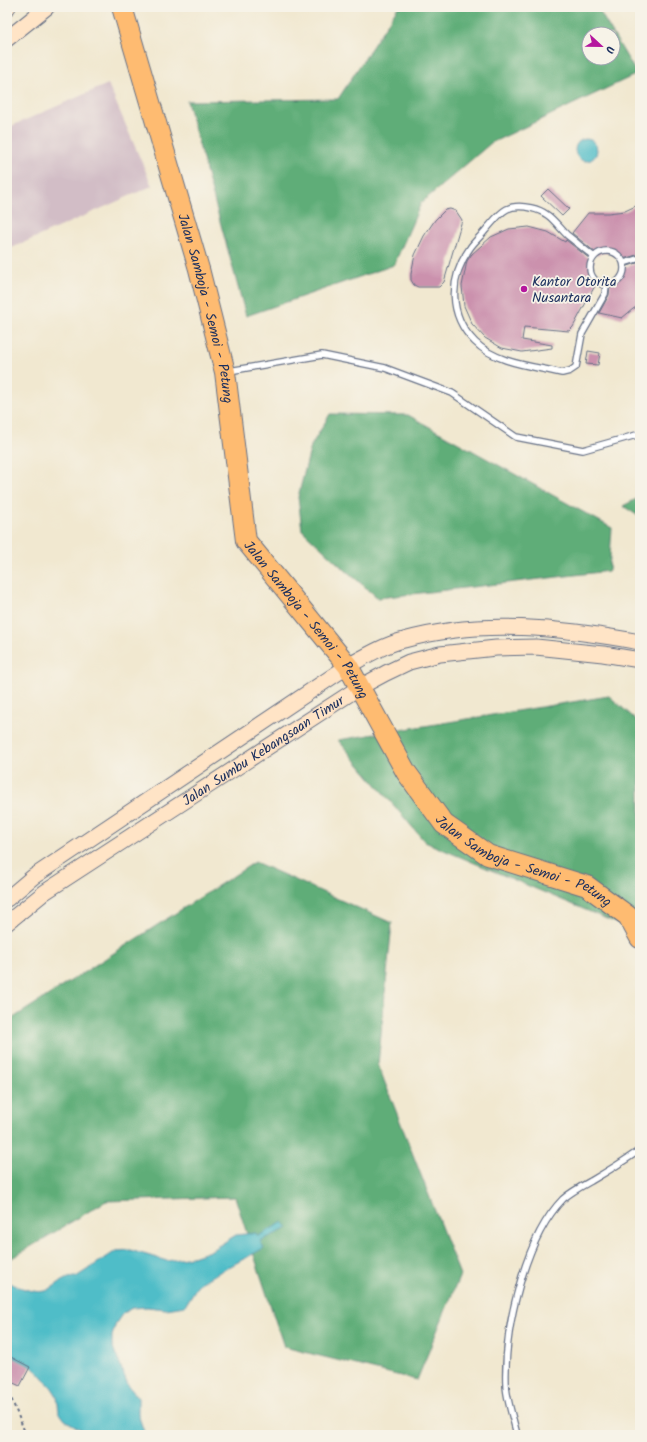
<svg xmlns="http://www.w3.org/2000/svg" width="647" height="1442" font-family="Kalam,sans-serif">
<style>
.industrial{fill:#d2bdc6}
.forest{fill:#5fad78;stroke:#3d6e6b;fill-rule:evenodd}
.water{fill:#4fbdc8;stroke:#357693}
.building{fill:#cb91ad}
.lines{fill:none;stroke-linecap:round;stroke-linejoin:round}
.lane-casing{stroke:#667086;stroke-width:8}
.secondary-casing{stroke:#667086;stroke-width:17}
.highway-casing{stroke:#667086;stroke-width:22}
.path{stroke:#667086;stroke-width:2;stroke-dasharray:3 3;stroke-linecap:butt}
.lane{stroke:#fff;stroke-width:5.5}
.secondary{stroke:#ffe4c6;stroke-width:15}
.highway{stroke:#febb71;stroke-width:20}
.poi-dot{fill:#b5179e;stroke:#f7f3e8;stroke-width:1.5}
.labels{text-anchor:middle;stroke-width:3.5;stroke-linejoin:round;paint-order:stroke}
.poi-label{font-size:14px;fill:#1b2f5e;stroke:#f7f3e8;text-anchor:start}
.street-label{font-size:14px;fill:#1b2f5e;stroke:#f7f3e8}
</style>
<rect width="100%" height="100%" fill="#f7f3e8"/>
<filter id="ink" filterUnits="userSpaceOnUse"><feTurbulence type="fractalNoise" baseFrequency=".025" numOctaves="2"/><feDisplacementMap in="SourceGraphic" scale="8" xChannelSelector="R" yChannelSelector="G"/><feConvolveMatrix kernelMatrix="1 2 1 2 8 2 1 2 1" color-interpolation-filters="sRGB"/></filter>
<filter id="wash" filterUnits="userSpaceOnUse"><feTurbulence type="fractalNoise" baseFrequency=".012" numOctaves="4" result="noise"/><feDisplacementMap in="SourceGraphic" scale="16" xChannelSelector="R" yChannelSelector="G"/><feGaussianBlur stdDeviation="0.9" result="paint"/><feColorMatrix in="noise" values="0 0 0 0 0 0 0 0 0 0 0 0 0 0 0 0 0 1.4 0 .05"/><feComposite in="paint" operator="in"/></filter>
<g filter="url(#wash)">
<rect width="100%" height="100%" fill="#f1e8d0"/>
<!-- industrial -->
<path class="industrial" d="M108,84L152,186L7,250V128Z"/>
<!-- forest -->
<g class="forest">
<path d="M398,7H597L637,74L491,143L421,203L394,265L246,316L187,101L338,99ZM589,34H613V58H589Z"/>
<path d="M330,414L408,415L612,528L609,571L378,598L336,562L302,530L298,497L311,446Z"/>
<path d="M640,497V517L623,506Z"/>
<path d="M609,696L640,723V933L425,842L338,740Z"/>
<path d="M255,862L392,923L378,1065L460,1275L417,1380L284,1347L235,1197L106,1201L7,1261V1022Z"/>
</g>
<!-- water -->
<g class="water">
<circle cx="586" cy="150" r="11"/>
<path d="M283,1222L288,1228L260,1241L264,1248L201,1282L196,1288L185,1306L166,1309L147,1307L132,1308L123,1313L116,1323L112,1336V1345L128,1385L138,1398V1414L145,1435H90L65,1420L59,1412L57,1396L52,1388L34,1368L7,1354V1281C16,1287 38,1295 48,1290C59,1284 63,1277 76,1277L116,1251L130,1250L167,1261L192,1257L210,1251L236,1235L256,1233L258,1236Z"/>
</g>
<g id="blocks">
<!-- building -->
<g class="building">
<path d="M548,189L569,209L562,216L541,196Z"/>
<path d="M640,204V254L623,259L620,262L617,257L610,253H602L597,256L596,253L572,233L588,213H608L625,211Z"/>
<path d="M450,209L456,211L462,220L444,282L439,287H418L414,285L411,280V274L415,255L424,236L435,220L445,210Z"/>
<path d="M529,227L548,232L565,242L566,240L590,259L594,260L592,266L593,274L598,280L573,327L569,331L524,327L522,340L552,345V348L522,352L502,348L485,338L472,324L464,306L462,286L467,261L472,254L491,237L509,229Z"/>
<path d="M640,262V305L633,309L622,318L599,313L609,295L610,285L609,282L613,281L618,277L621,271V266L625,267Z"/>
<path d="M588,351L600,353L598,365L586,364Z"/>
<path d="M7,1355L30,1367L20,1386L7,1380Z"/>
</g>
</g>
</g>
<g filter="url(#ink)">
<use href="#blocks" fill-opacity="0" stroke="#667086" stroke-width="1"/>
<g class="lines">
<!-- lane casing -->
<g class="lane-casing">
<g id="lane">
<circle cx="607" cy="268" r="17"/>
<path d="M593,256C584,249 576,242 567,235C555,223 550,212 531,208C505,202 500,214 484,232C480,237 474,242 470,248C449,278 448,315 475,342C497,364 534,366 562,373L570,371L576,367L582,334L605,294L606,285"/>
<path d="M624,263L640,258"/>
<path d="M229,371L322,355L385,368L452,393L516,437L583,450L640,434"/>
<path d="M517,1435C514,1421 506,1398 506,1384C504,1330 524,1239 563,1199C571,1192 582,1186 591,1181C608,1171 624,1161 640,1150"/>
</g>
</g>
<!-- secondary casing -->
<g class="secondary-casing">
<g id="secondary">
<path d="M7,8L8,7"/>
<path d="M7,39L47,7"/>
<path d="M7,899L33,877L348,666C366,656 384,645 404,640C480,618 563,628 640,642"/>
<path id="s1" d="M7,923L45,892L360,687L386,673L409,662L440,654L496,648L536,647L603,654L640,660"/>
</g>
</g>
<!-- highway casing -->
<g class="highway-casing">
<g id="highway">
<path id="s2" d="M122,7L199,269L225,372L246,541L348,666L406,772L444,824L488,855L587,886L628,916L640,938"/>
</g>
</g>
<!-- path -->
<path class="path" d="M7,1396L11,1398L26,1435"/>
<!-- lane -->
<use href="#lane" class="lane"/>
<!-- secondary -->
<use href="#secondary" class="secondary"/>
<!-- highway -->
<use href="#highway" class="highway"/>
</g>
</g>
<!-- markers -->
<circle class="poi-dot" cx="524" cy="289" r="4"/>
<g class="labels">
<!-- poi labels -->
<g class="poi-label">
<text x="532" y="286">Kantor Otorita<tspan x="532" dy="16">Nusantara</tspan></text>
</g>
<!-- street labels -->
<g class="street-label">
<text dy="5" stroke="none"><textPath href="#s2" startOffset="313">Jalan Samboja - Semoi - Petung</textPath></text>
<text dy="5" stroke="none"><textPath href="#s2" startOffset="649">Jalan Samboja - Semoi - Petung</textPath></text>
<text dy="5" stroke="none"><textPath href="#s1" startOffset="309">Jalan Sumbu Kebangsaan Timur</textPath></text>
<text dy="5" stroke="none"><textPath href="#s2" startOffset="985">Jalan Samboja - Semoi - Petung</textPath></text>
</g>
</g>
<!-- margin -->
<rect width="647" height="1442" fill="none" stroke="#f7f3e8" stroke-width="24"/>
<!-- north arrow -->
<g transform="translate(601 46) rotate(112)"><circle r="19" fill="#f7f3e8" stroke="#9fa5b1"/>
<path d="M0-3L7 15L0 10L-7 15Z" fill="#b5179e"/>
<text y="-6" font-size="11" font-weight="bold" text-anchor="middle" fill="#1b2f5e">U</text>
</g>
</svg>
